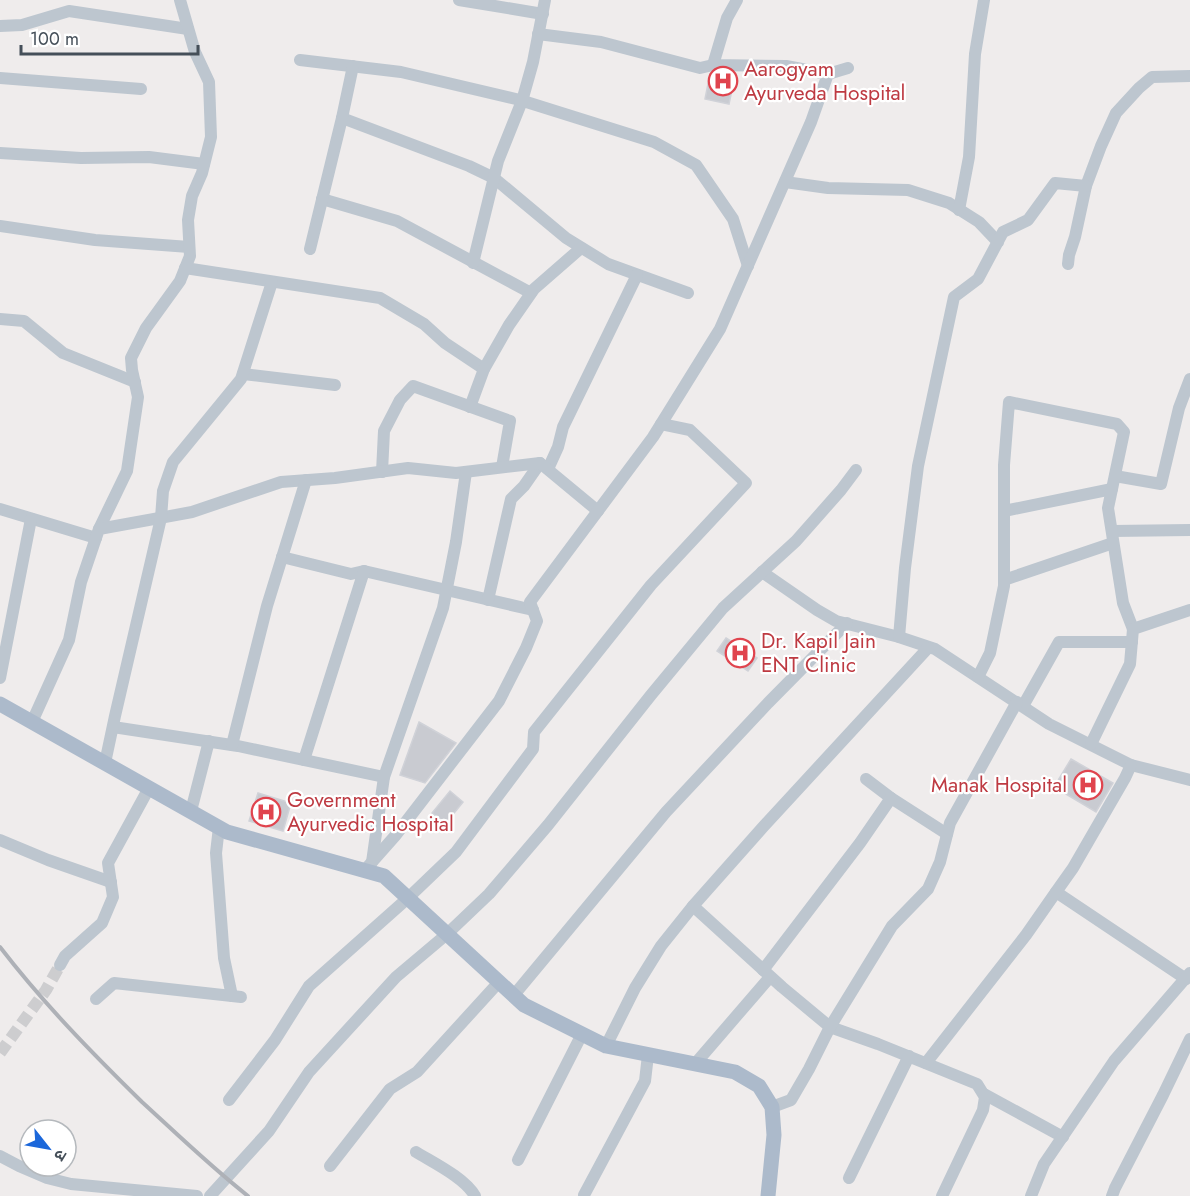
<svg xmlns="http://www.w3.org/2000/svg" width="1190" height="1196" font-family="Jost,'Noto Sans Devanagari',sans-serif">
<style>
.building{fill:#c9cbd1;stroke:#d0d2d8;stroke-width:1.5}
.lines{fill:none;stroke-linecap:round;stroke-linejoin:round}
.minor-tunnel{stroke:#cdcdcf;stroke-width:12;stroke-dasharray:12 6;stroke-linecap:butt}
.minor{stroke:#bdc6cf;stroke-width:12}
.major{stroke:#acbacb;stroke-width:15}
.rail{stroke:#aeb1b7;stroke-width:4}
.labels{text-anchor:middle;stroke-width:4.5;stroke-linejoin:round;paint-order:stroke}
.health-label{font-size:21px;fill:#be3a42;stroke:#fff;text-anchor:start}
</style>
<rect width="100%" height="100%" fill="#efecec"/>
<!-- building -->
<g class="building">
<path d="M715,73H730V75L735,76L729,104L705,99L710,74Z"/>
<path d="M726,638L757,658L748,671L717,651Z"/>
<path d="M419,722L456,743L425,783L400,775Z"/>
<path d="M1071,759L1113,783L1096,812L1054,787Z"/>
<path d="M450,791L463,802L446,823L432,813Z"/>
<path d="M258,793L291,803L283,831L249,821Z"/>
</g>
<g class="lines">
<!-- minor-tunnel -->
<path class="minor-tunnel" d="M0,1053L46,990L60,965"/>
<!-- minor -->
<g class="minor">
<path d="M459,0L543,14"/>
<path d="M737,0L727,18L713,65L786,66L828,74"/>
<path d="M0,26L22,25L69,11L188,29"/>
<path d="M538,34L601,42L700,68L713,65"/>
<path d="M300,60L401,72L520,100L654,142L696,165L733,219L748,266"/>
<path d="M0,78L141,89"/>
<path d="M342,118L469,166L494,178L566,238L608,264L688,293"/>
<path d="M0,153L81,158L149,157L204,164"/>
<path d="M785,182L828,188L908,190L949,203L979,222L998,242"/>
<path d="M322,199L397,221L531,293"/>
<path d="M959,210L969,157L975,54L984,0"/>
<path d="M0,226L95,240L189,247"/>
<path d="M310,249L342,118L353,66"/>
<path d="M473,263L498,161L522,101L533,62L545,0"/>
<path d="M1068,264L1069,255L1075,237L1086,186L1101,146L1116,113L1139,88L1152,77L1190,76"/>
<path d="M185,268L380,298L424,324L445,343L484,369"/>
<path d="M0,319L24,321L63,353L135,382"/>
<path d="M243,374L335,385"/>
<path d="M470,407L484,369L509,325L534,289L581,248"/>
<path d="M548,469L558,447L563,427L637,275"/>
<path d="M382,472L384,431L400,400L413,386L510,421L502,467"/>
<path d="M1115,476L1161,484L1179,408L1190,379"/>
<path d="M0,509L96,538"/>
<path d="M1004,511L1112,489"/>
<path d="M99,529L127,471L138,397L132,370L131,358L146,328L180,281L190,256L188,220L192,196L202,173L211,137L209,82L195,52L180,0"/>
<path d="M1112,531L1190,530"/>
<path d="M282,557L351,574L364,571L533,610"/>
<path d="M762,572L817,610L836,621L899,637L935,649L1049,724L1131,765L1190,780"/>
<path d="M1004,580L1113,543"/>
<path d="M488,600L511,499L524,486L540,463"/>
<path d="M899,637L905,568L918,466L954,297L978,279L1003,232L1028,220L1055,183L1086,186"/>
<path d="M978,677L990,653L1004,586V465L1009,402L1117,424L1124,432L1108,508L1123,603L1133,629"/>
<path d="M0,678L31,519"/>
<path d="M1023,706L1059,642H1132"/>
<path d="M32,722L69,640L81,582L99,529L192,512L281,482L335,478L408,468L456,473L540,463L598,511"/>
<path d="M113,727L238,746L384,777"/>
<path d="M1091,744L1130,664L1133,629L1190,610"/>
<path d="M232,745L267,606L306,480"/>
<path d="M304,760L364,571"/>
<path d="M105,763L115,716L161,518L163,491L173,462L241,379L272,282"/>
<path d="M866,779L891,798L947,834"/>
<path d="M191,811L209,741"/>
<path d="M219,827L216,853L224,958L232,996"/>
<path d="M0,840L48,860L111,882"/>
<path d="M372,862L384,777L443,608L456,542L466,472"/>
<path d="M364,871L395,836L499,701L526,648L537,621L530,602L653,437L720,329L811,122L828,74L848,68"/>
<path d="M1056,892L1186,979"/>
<path d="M693,906L782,987L830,1027L878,1044L977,1084L985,1097L983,1110L942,1196"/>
<path d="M60,965L65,956L102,923L113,897L108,863L149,788"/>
<path d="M763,970L860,843L891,798"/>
<path d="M514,995L666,812L768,703L847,623"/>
<path d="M96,999L114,983L241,997"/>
<path d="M606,1046L635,988L661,946L693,906L763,827L928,648"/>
<path d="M926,1063L1026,935L1056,892L1073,868L1125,778L1131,765"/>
<path d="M695,1064L770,977"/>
<path d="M984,1094L1063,1137"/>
<path d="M229,1100L275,1040L309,986L408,898L456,852L533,749L534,732L651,585L746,483L690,430L661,424"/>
<path d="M772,1107L791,1100L809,1069L830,1027L892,926L928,889L940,862L950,823L1017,702"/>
<path d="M416,1152C434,1163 465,1178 475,1196"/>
<path d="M0,1156L19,1166L47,1178L71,1184L197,1196"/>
<path d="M518,1160L582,1034"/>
<path d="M330,1166L390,1089L417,1072L499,982"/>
<path d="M849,1178L909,1056"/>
<path d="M584,1195L645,1081L648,1055"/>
<path d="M210,1196L269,1131L309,1072L396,977L447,934L489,894L548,825L651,695L723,608L796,541L841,490L856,470"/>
<path d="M1031,1196L1044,1164L1114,1061L1190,973"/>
<path d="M1112,1196L1115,1188L1163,1095L1190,1039"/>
</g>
<!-- major -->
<path class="major" d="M0,704L227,832L384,876L524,1005L606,1046L735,1072L759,1086L772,1107L774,1135L768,1196"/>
<!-- rail -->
<path class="rail" d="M0,947C43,1003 92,1053 142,1102C177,1134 211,1167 248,1196"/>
</g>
<!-- icons -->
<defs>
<g id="hospital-ring" transform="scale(1.5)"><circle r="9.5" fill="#fff" stroke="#e0444e" stroke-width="1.5"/><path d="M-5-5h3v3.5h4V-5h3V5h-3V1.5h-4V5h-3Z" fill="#e0444e"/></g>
</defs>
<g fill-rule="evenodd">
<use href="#hospital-ring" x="723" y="81"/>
<use href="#hospital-ring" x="740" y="653"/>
<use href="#hospital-ring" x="1088" y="785"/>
<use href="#hospital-ring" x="266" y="812"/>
</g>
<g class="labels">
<!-- health labels -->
<g class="health-label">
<text x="744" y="76">Aarogyam<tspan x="744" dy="24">Ayurveda Hospital</tspan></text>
<text x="761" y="648">Dr. Kapil Jain<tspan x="761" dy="24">ENT Clinic</tspan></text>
<text x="1067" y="792" text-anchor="end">Manak Hospital</text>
<text x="287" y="807">Government<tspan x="287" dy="24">Ayurvedic Hospital</tspan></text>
</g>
</g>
<!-- north arrow -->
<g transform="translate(48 1148) rotate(121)"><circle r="28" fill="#ffffff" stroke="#b5b9bd" stroke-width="1.5"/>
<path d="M0-4.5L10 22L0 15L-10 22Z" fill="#1b67da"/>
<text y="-9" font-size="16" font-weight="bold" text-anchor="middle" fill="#454f59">उ</text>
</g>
<!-- scale -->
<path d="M21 45v9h177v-9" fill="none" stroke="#454f59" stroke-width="3"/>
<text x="30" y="45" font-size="18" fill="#454f59" stroke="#ffffff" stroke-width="4.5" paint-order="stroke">100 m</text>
</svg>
